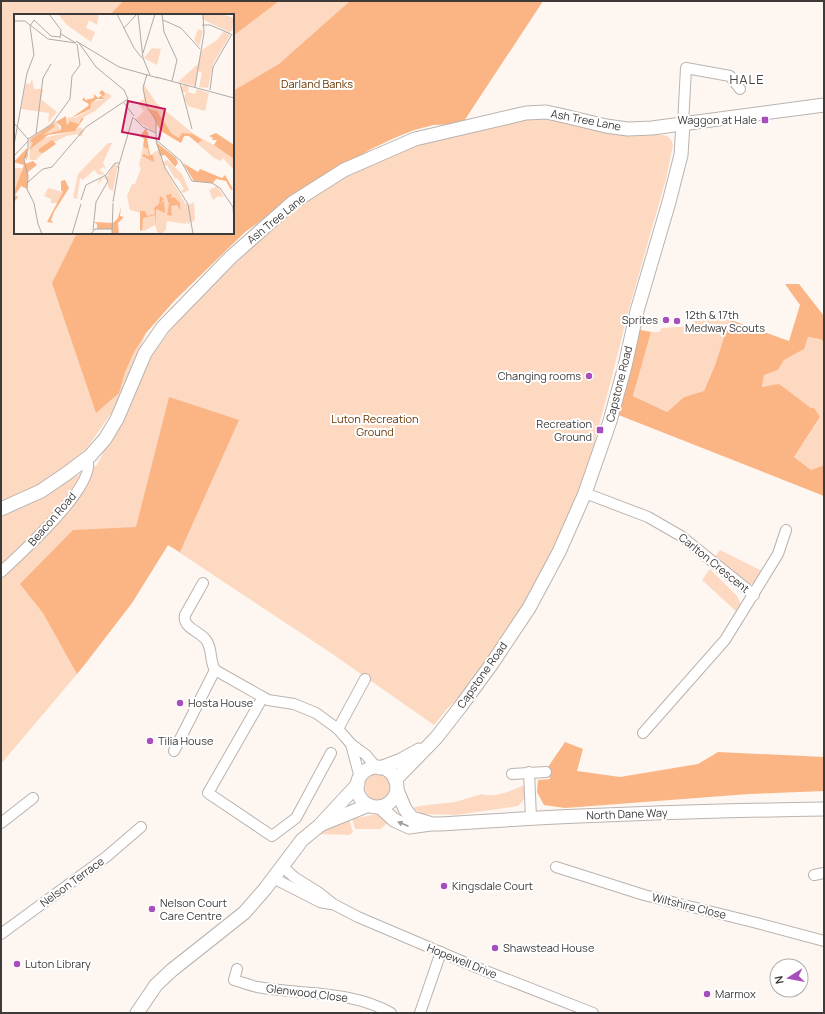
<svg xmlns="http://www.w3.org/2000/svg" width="825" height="1014" font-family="Manrope,sans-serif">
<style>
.green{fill:#fdd9c1;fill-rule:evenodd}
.forest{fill:#fbb584}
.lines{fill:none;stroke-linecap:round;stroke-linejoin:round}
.minor-casing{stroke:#bab3af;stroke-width:12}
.tertiary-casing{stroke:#bab3af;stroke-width:15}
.minor{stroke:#fff;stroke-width:10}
.tertiary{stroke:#fff;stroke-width:13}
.oneway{fill:#9e9c9c}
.poi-dot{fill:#a64fbc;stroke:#fff;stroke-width:1.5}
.labels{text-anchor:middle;stroke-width:4;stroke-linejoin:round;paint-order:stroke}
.park-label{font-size:11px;fill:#6b3501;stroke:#fff}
.street-label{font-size:11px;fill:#3d3a39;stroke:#fff}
.poi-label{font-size:11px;fill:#3d3a39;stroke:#fff;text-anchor:start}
.quarter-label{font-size:13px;letter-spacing:1px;fill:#47423e;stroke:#fff}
.inset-road{fill:none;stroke:#b0aba7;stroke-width:1}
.view{fill:#c2185b;fill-opacity:0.15;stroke:#c2185b;stroke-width:2}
.inset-edge{fill:none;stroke:#3d3a39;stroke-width:2}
</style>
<rect width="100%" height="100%" fill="#fdf6f1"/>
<!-- green -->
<g class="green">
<path d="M1,1H543L462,124L433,125L414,130L394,138L371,149L286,202L245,232L175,300L146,333L121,399L87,448L45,483L1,503ZM15,15H233V233H15Z"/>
<path d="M535,117L647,132L649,135C660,135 670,132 673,145L666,179L629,309L608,392L588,466L558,542L521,613L472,686L447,709L434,725L331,653L168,545L131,604L88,661L1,764V517L97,465L153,354L185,311L284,217L309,198L354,170L411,144Z"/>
<path d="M694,313L731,320L727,328L715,365L704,391L684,397L667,412L633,396L651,332H659L662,328L693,326Z"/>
<path d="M808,337L820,339L824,342V465L811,470L794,457L820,418L811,408L779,385L762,387L764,374L778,370L784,360L803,349Z"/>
<path d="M720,550L764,572C757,581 756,585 744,585L715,557Z"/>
<path d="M710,569L737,596L741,605L739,614L702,580Z"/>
<circle cx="378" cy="787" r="13"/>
<path d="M527,784L525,798L518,806L456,815L422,814L413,808L419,806L455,802L482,794C494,799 515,789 527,784Z"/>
<path d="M378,814L391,820L380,829H355L352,819Z"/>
<path d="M349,819L353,832L350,835L318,834L325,828Z"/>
</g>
<!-- forest -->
<g class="forest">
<path d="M123,1H279L233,36V15H110Z"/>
<path d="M350,1H543L462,124L433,125L414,130L394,138L371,149L286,202L245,232L175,300L146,333L134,352L125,372L119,393L96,413L52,283L77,233H233V91L279,64Z"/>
<path d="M785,284H799L824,316V342L820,339L808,337L804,349L784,360L778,370L764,375L762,387L779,384L811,408H814L820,417L794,457L811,470L824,465V496L616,414L636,329L651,332L633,396L667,412L684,397L704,391L715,365L727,328L731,320L789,341L800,305Z"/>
<path d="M169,397L239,420L180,552L168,545L132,603L77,674L43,613L20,584L73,530L136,527Z"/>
<path d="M565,742L583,749L577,771L620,777L698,764L718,752L824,757V791L749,794L565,808L544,805L537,792L538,780L550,779L548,767Z"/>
</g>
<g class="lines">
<!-- minor casing -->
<g class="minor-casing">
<g id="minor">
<path d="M683,124L686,68L730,76L740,89"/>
<path d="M585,493L648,517L681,536L754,595"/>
<path d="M1,572C19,555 99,484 87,459"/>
<path d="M203,583L185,615C182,628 200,631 206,640C213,649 209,660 215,670L268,700L294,704L316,713L338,729L351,744L366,755L376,767"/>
<path d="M263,697L208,793L272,836L296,818L331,753"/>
<path d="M338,729L365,679"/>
<path d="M643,733L725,640L778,554L786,530"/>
<path d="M351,744L360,778"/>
<path d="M174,751L215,670"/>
<path d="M529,772L531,818"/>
<path d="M512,774L546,772"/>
<path d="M1,823L33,798"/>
<path d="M282,866L294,877L318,892L333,904L358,917L478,968L593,1013"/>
<path d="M556,867L644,895L757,923L824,941"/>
<path d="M814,875L824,873"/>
<path d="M273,878L320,902L331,904"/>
<path d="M1,934L106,857L141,827"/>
<path d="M237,969L234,980C241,982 249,985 257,987C302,995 351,990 391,1013"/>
<path d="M420,1013L441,952"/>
</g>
</g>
<!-- tertiary casing -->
<g class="tertiary-casing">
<g id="tertiary">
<path d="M1,509L41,491L66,474L90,456L105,439L117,419L145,353L163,327L231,257L292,203L344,170L415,139L526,113L546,112L560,115L606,126L628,129L652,128L824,105"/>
<circle cx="377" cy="787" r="20"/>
<path d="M380,768L401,760L419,750"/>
<path d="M395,780L436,738L461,706L491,665L529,608L559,552L585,493L610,421L625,366L637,311L669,202L681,155L683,124"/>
<path d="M397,790L405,809L412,818L429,823"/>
<path d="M380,807L394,820L409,827L431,824H441C569,815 696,811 824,809"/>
<path d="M322,824L369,805"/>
<path d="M137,1013L156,985L172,970L244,913L265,889L302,840L319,826L358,784"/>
</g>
</g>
<!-- minor -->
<use href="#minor" class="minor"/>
<!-- tertiary -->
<use href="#tertiary" class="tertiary"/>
</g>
<!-- one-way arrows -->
<defs><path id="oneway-solid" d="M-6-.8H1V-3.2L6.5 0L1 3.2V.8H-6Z"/></defs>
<use class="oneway" href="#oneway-solid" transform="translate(403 824) rotate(-157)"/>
<!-- markers -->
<g class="poi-dot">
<rect x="761" y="116" width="8" height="8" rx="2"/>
<circle cx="666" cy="320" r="4"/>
<circle cx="677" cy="321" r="4"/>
<circle cx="589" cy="376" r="4"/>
<rect x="596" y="426" width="8" height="8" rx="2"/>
<circle cx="180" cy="703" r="4"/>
<circle cx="150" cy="741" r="4"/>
<circle cx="444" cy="886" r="4"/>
<circle cx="152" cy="909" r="4"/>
<circle cx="495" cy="948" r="4"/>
<circle cx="17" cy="964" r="4"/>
<circle cx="707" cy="994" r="4"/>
</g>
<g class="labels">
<!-- park labels -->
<g class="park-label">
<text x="317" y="88">Darland Banks</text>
<text x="375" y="423">Luton Recreation<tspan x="375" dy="13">Ground</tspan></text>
</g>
<!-- street labels -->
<g class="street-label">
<text transform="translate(586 120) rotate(11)" y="4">Ash Tree Lane</text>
<text transform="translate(276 219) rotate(-39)" y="4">Ash Tree Lane</text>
<text transform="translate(619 384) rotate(-76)" y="4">Capstone Road</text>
<text transform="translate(52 519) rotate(-49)" y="4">Beacon Road</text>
<text transform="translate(714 563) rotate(39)" y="4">Carlton Crescent</text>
<text transform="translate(482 675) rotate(-55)" y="4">Capstone Road</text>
<text transform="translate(627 814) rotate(-2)" y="4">North Dane Way</text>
<text transform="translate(72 882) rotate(-36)" y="4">Nelson Terrace</text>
<text transform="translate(689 906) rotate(14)" y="4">Wiltshire Close</text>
<text transform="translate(462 961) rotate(22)" y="4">Hopewell Drive</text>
<text transform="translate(307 993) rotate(7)" y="4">Glenwood Close</text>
</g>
<!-- poi labels -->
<g class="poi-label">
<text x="757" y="124" text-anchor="end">Waggon at Hale</text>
<text x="685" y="319">12th &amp; 17th<tspan x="685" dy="13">Medway Scouts</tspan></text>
<text x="658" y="324" text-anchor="end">Sprites</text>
<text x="581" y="380" text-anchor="end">Changing rooms</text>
<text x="592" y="428" text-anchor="end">Recreation<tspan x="592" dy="13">Ground</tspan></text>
<text x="188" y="707">Hosta House</text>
<text x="158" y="745">Tilia House</text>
<text x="452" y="890">Kingsdale Court</text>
<text x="160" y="907">Nelson Court<tspan x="160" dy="13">Care Centre</tspan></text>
<text x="503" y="952">Shawstead House</text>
<text x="25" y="968">Luton Library</text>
<text x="715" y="998">Marmox</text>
</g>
<!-- quarter labels -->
<g class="quarter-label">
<text x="747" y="84">HALE</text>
</g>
</g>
<!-- overview -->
<g transform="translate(14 14)">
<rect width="220" height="220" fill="#fdf6f1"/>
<path d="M44,0H84V2L85,0L83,11L75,6L72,14L81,18L77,28L53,11ZM189,0H208L220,4L218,17L215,18L188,5ZM184,15L189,17L185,32L180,26ZM210,17L216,21L199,50L194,74L185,73L188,59L184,57L181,72L164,68L184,50L188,36L203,26ZM138,34L147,35L143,51L130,44ZM18,65L20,75H29L26,92L28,86L43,98L34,109L35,99L7,95L12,69L16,70ZM129,69L143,90L181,121L200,131L205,123L220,131V156L209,144L207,147L200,144L175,122H170L167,129L147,117L143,111L141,118L121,106L130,97L123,89L130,85ZM170,71L175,72L174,78L181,80L183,75L195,79L191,97L174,92L170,84L172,78H168L166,73ZM93,79L98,82L81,97L70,103L65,110L56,107L53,110L54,103L61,104L75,96L77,88L91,85L88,83ZM41,106L47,116L29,121L41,109L16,127L60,117L66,113L70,116L68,122H64V120L52,122L26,136L29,139L22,146H16L15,125ZM94,129H98L89,149L92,155L89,153L85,156L91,160L85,161L80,156L69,166L66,164L63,185L59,184L64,160ZM129,133L135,135L136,141L144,136L150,152L149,148L153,146L168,160L175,176L169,179L167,177L170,175L166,168L163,164L161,165L153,151L150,153L171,189L175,191L180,188L181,206L174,210L172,207V210L153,207L152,216L147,220H144L141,211L130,217L126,216L127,199L116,196L113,182L118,170H121L127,154L125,151ZM100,150L104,151L99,177L95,175L92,165L89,164L84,171V170L85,165L91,163L92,164ZM0,154H8L6,167L0,178ZM203,172L210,183L204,182L199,186L195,176ZM34,174L49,178L44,189H37V185L30,182Z" fill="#fdd9c1"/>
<path d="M88,76L92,80L88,83L91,85H83L77,89L76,95L56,105L74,92L75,90L68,86L70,83L71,86L80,84V80L84,84L88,81L85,79ZM135,95L143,97L158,120L165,124L168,119L179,120L188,126L184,129L186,131L175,122H170L167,129L147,117ZM52,102L53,111L56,107L65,110L67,105L70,104L61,117L34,121L15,136L19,129L16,127L15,130L17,125L41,109L40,113L29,121L47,116V112L42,108ZM132,114L135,122L133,124L136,141H139L140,148L128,142L130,140L135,143L134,135L129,133L130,125L126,122ZM202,119L220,131V145L200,131L203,126H198L199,124L195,122ZM38,126L42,130L29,139L25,138V135ZM142,128L162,144L164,149L161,153L151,141L146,142ZM13,134L14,141L12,147V144L10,145L11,150L19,147L23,151L14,158L13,175L7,172L1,181L4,183L1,187L0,178L10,151L0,148ZM169,149L184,158L186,155L208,164L211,161L219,175L217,176L212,167L202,165L199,169L180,167ZM51,166L55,174L40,198L37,206L39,209L33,208L49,178L47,176V167ZM158,180L157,184L160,183L166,189V196L163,191L157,192L158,202L153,201L155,190L152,181ZM146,182L150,185L146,190L150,187L151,199L142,195V211L141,201L129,204L128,217L126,216V197H131L133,202L141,200L140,194L145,190ZM107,193L106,202L110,203L104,209L105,220H98V215H83V210L80,208L99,209L104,204Z" fill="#fbb584"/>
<path class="inset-road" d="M35,0L47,16L46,24M103,0L120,34L128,44M124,0L129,44L136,61M148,0L150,18L163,46L158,67M149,6L167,14L186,35M0,7H11L34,25L62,29M188,11H196L217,20M110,14L123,0M47,20L62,29M62,27L105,53L144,64M129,39L141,0M133,60L129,74L133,93L142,106V126M142,63L220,84M166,69L178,115M181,73L190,19L189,0M196,76L199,53L218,20M110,89L120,102M120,104L129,113L142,119M0,109L14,125V135L10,145L14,162L13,175L20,189L24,210L28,220M22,120L29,64L37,50M14,125L37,111L56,85L58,62L66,51L63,30M141,125L167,147L178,167L198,169L206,174L219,193L220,210M142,127L151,154L174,190L179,220M0,131L13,59L20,41L16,12L20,6L37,22L46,23M0,142L14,127M104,154L119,103M14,168L29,155L38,153L72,113L114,85L110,76L82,53L65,29M67,186L72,171L92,161L101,149H105M99,188L105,153M79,216L82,188L94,167L91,161M58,220L67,190M77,220L81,215H98M98,220L99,189"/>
<path class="view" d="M114,87L151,95L145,125L108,118Z"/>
<rect width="220" height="220" class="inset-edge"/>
</g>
<!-- border -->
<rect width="825" height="1014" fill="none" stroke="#3d3a39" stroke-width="4"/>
<!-- north arrow -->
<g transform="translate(789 978) rotate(259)"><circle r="19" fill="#ffffff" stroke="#b1b0b0"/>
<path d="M0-3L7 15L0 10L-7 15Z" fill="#a64fbc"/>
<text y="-6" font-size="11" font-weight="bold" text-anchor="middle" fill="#3d3a39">N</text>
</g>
</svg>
